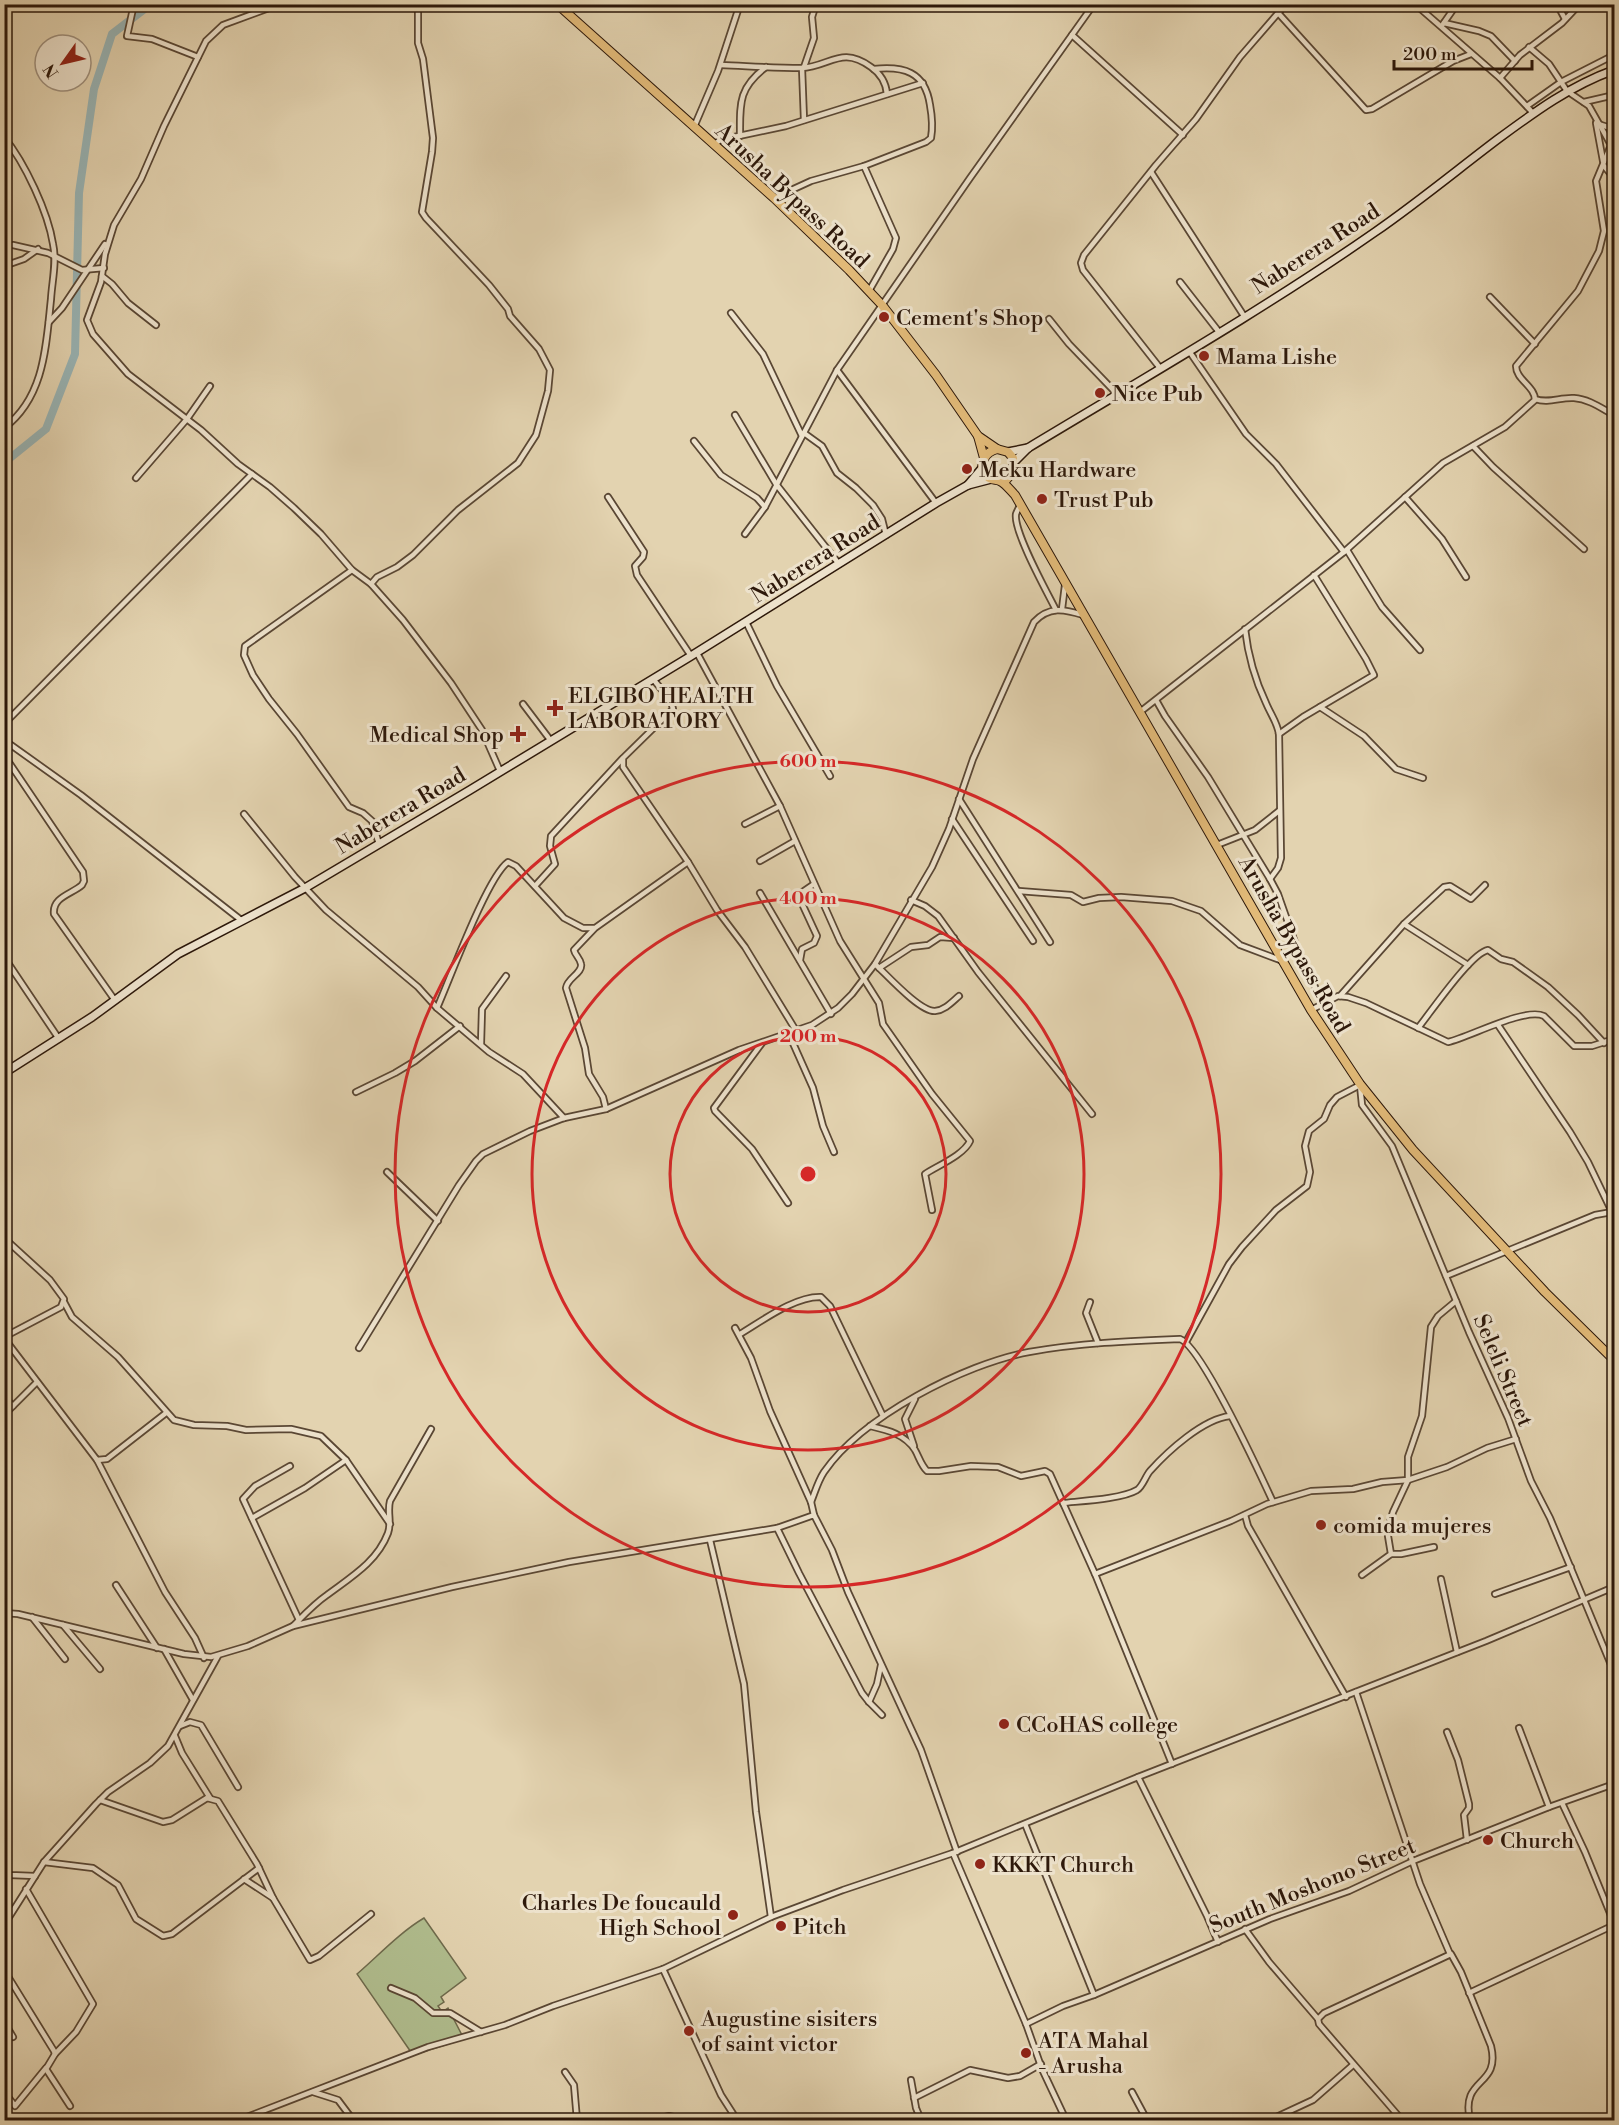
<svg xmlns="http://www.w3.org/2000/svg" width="1619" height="2125" font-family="'Libre Bodoni',serif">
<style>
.green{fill:#b0bd8e;stroke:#6e6a4c;stroke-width:1.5}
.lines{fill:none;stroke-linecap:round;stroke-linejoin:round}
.river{stroke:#99b5b6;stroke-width:8}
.street-casing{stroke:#5a4734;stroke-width:8}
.secondary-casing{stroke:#2d180a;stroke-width:10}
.primary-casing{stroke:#2d180a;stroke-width:10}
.street{stroke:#ede2cc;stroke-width:4.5}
.secondary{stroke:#ede2cc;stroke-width:7}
.primary{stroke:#e2ba78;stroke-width:8}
.ring{fill:none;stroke:#d62828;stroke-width:3}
.poi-dot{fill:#8f2418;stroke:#ede2cc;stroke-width:2}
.labels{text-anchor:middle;stroke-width:6;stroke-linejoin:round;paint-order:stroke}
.street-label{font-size:22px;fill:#2d180a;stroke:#ede2cc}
.poi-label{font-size:22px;fill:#2d180a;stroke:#ede2cc;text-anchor:start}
.centre{fill:#d62828;stroke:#ede2cc;stroke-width:3}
.ring-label{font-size:18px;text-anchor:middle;font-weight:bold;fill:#d62828;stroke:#ede2cc;stroke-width:6;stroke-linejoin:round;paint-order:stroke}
</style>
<rect width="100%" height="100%" fill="#e3d3b0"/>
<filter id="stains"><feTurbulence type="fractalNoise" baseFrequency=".00333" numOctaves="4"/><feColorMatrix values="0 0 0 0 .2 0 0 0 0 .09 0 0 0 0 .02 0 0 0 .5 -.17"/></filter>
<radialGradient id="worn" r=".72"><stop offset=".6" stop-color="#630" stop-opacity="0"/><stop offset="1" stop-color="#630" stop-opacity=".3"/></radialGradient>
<!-- green -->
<path class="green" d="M424,1918L466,1978L441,1997L444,2002L438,2006L442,2012L448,2008L464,2039L413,2055L357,1974C379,1955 399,1933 424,1918Z"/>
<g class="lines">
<!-- river -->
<path class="river" d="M4,463L46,429L75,354L79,193L94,89L112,34L151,4"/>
<!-- street casing -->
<g class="street-casing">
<g id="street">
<path d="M134,4L127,36L152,39L198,57"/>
<path d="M280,4L223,25L206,41L164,126L141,179L114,225L105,254L101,282L87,320L93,334L128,374L201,430L238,464L270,487L294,508L321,534L352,570L371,584L403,620L451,683L482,730L500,771"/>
<path d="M1415,4L1500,78L1533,113"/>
<path d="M1557,4L1565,19"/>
<path d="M1279,14L1366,110L1372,109L1453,61L1471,54"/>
<path d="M1444,23L1479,31L1491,36L1515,61"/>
<path d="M1443,24L1457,4"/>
<path d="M1072,35L1183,135"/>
<path d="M721,65C747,66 774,68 801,68C830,67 841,45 871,67C881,74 886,83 887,94"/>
<path d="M804,67L814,38L812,17L816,4"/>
<path d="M802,68L804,120"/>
<path d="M1500,78L1520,55L1562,23L1576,8"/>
<path d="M1584,102L1610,96L1614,97"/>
<path d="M1527,106L1561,82L1614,55"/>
<path d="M1596,123L1603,161"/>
<path d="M1598,124L1614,129"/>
<path d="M694,127L718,71L740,4"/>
<path d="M740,136C740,104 738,88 766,67"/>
<path d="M4,137C25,163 48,212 53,244C57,262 52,281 51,299C46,345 45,397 4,428"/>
<path d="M714,145L720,140L786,126L923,83"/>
<path d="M864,166L896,238L893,249L869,291"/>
<path d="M1604,166L1614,178"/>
<path d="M1151,172L1244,316"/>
<path d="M774,198L811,181L864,166L926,142L931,138C933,127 932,116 930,105C925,71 903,66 874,69"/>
<path d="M13,245L48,253L82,270L104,268"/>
<path d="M4,266L24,259L38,249"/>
<path d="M102,276L112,284L128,303L156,325"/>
<path d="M1180,282L1219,332"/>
<path d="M1490,297L1535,344"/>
<path d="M731,313L763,354L802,436"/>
<path d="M1049,319L1069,344L1117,394"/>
<path d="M49,322L62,308L105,244"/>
<path d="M1189,351L1246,434L1276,464L1344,552"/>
<path d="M1160,368L1083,270L1081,263L1084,255L1156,165L1196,119L1240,57L1286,4"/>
<path d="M837,370L936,503"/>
<path d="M1535,399C1549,404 1560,397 1574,398C1589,399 1601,408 1614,415"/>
<path d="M735,415L776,484L839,564"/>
<path d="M804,433L822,446L837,473L856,488L873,505L882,519L886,535"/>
<path d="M694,441L721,475L757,498L765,507"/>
<path d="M1473,446L1493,467L1584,549"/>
<path d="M136,478L187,419L210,386"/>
<path d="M608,497L644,552L643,557L635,566L637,575L691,656"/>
<path d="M1405,497L1442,539L1466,577"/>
<path d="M1020,505C1019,508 1017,511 1016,514C1013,531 1047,592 1056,610"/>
<path d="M745,534L765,507L837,370L970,178L1094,4"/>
<path d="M1347,550L1382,607L1420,650"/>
<path d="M352,570L245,646L244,655L253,675L269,699L297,734L349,807L363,813L372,821L379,844"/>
<path d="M371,584L377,577L397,567L413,555L458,510L518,463L536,435L548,391L550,370L539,349L510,316L508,309L489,285L426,218L422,212L432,152L433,138L423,59L418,43V4"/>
<path d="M1062,609L1065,585"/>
<path d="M4,610L6,609"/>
<path d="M746,622L777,686L830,776"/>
<path d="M1245,629C1248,655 1255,680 1266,703C1271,715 1277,722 1279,734L1281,858L1278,868L1270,879"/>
<path d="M697,653L780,806L840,941L879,1003L883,1024L932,1094L970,1141C964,1155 937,1166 925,1174L932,1210"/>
<path d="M653,679L671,701L673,709L623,758V767L688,862L717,910L745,947L795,1029"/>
<path d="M1156,700L1165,716L1208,777L1270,879L1278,894L1298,951L1323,1004"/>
<path d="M523,704L551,741"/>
<path d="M1320,707L1364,736L1396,769L1423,778"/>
<path d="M1140,712L1344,552L1443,463L1505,427L1535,400C1535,386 1516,380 1516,366L1578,291L1599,251L1604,231L1596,181L1611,145L1589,106L1567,91L1549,64L1529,47"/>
<path d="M4,724L252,474"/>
<path d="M1279,734L1303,717L1374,675L1366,659L1314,575"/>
<path d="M4,740L81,795L241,920"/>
<path d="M4,755L83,872L84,881L82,885C72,894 52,897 54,914L114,999"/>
<path d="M959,799L1050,942"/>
<path d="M244,814L295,877L326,910L418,987L437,1008L489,1052L523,1074L564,1118"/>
<path d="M952,819L1033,941"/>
<path d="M745,824L780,806"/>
<path d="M1217,845L1255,830L1279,811"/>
<path d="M760,861L795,841"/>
<path d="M535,886L555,864L550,846L551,836L622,759"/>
<path d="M1019,891L1071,895L1083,902L1099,898L1121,897L1172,901L1201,911L1240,945L1280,960"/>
<path d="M760,893L831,1014"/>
<path d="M911,900L925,906L938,916L978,972L1092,1114"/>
<path d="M1404,924L1468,965"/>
<path d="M4,957L59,1039"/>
<path d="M800,960L802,949L814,943L817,936L798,895L814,884"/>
<path d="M875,964C887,975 920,1012 935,1011C945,1010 952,1002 959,996"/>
<path d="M879,968L911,947L928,945L940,937L954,938"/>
<path d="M1340,996L1404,924L1444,887L1450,886L1471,899L1485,885"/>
<path d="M437,1008C450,979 487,877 508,862L516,866L564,918L583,928H594"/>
<path d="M1311,1010L1338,996L1348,997L1366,1003L1448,1042C1470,1037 1525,1007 1544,1016L1574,1046H1592L1614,1039"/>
<path d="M1498,1025L1570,1132L1588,1162L1612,1212"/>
<path d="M1418,1028C1431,1012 1471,953 1488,950L1501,959L1513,962L1548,987L1578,1015L1604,1043"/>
<path d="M788,1032L813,1088L823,1126L834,1152"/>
<path d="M762,1043L714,1108L715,1111L752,1149L788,1203"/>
<path d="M481,1044L482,1009L506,976"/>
<path d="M1360,1085L1362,1105L1392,1146L1469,1332L1508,1418L1531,1481L1550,1518L1614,1672"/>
<path d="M356,1092L395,1073L415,1061L460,1026"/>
<path d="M606,1109L603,1097L589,1074L585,1048L566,988C567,978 583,973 581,964C580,958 575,955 574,950L595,928L688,862"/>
<path d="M387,1172L438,1221"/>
<path d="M4,1238L50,1280L64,1299L61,1307L4,1337"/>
<path d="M1446,1276L1595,1215L1612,1212"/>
<path d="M64,1302L72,1317L118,1357L174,1420L194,1425L227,1426L246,1430L291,1429L321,1436L346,1460L390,1524"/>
<path d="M1090,1302L1086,1313L1098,1343"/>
<path d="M735,1328L751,1358L770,1411L811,1502L814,1515"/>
<path d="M740,1334C762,1321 795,1296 821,1297L830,1306L883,1416"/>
<path d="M4,1338L97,1460L107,1459L166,1413"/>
<path d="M1186,1342L1229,1264L1242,1247L1276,1210L1307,1186L1310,1172L1305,1146L1309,1131L1324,1119L1330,1105L1337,1097L1360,1085"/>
<path d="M359,1348L459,1185L476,1161L483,1154L530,1131L564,1118L606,1109L739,1050L812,1025L838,1008L852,994L875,964L932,867L949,829L973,759L1034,622C1049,606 1064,609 1083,615"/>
<path d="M4,1397L13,1406"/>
<path d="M4,1415L37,1382"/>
<path d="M870,1426C887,1430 905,1434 915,1450C919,1457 921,1465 927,1471H939L971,1466L998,1467L1021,1476L1045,1471L1050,1474L1095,1574L1172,1764"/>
<path d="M914,1446L905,1419L915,1399"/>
<path d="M97,1460L165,1592L195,1638L204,1658"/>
<path d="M290,1466L255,1486L243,1499L299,1620"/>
<path d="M811,1502C815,1492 818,1481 824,1472C862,1417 964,1364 1029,1352C1079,1343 1129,1341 1180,1339C1201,1346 1261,1476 1273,1502"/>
<path d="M1063,1503C1081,1501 1122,1499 1137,1490C1143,1486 1145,1477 1150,1471C1168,1451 1203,1419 1230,1416"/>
<path d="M1245,1515L1248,1526L1346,1697"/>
<path d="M252,1518L305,1488L346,1460"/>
<path d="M777,1528L799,1573L862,1693L869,1702L882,1715"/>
<path d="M710,1540L744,1684L756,1812L771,1917"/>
<path d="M1391,1554H1401L1434,1547"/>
<path d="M1095,1574L1231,1521L1267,1504L1311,1491L1353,1489L1382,1482L1408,1480L1447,1467L1487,1448L1516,1439"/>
<path d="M1362,1575L1391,1554L1388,1536L1389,1525L1393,1512L1408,1480V1457L1422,1416L1431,1327L1438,1316L1456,1301"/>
<path d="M1441,1579L1457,1652"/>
<path d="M116,1585L157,1648"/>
<path d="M1495,1594L1571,1567"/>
<path d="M4,1613L18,1614L184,1654L211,1657L248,1646L293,1626L452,1587L569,1562L777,1528L814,1515L832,1550L848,1592L921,1750L957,1852"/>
<path d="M32,1617L65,1659"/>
<path d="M63,1625L100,1669"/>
<path d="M293,1626C304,1615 314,1604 327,1595C351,1577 377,1562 388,1533C392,1522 387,1512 390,1501L431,1429"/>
<path d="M164,1649L193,1700"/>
<path d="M1356,1692L1420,1884L1450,1954"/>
<path d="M869,1702L877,1684L881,1665"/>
<path d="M180,1726L190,1722L201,1725L238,1787"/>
<path d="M1519,1728L1549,1807"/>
<path d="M1447,1732L1458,1760L1469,1804V1808L1464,1815L1467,1840"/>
<path d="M175,1736L182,1753L210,1798"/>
<path d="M1138,1777L1207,1916L1218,1942"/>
<path d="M100,1800L163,1822L172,1820L207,1798L218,1801L257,1864L273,1898L310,1960L319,1956L371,1914"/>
<path d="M1562,1803L1585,1852L1614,1923"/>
<path d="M1025,1824L1094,1995"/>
<path d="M953,1853L1026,2024L1042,2069L1066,2120"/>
<path d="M44,1862L93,1868L118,1885L136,1919L163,1936L172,1934L259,1868"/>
<path d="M4,1872L10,1875L35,1876"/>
<path d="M244,1879L273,1898"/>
<path d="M26,1889L93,2004L76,2032L55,2054"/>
<path d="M4,1925L44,1862L96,1804L108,1792L150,1763L168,1746L218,1656"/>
<path d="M1245,1929L1269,1962L1318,2019"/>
<path d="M663,1969L721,2095L737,2120"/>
<path d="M4,1970L54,2051L55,2054L46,2069L70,2106"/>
<path d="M391,1988L415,1998L433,2013H450L481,2032"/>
<path d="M1469,1993L1614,1925"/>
<path d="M4,2022L13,2037"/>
<path d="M1026,2024L1063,2006L1094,1995L1270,1919L1349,1891L1413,1861L1549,1807L1614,1784"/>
<path d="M565,2072L574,2085L577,2120"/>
<path d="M911,2080L916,2108L921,2120"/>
<path d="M4,2092L15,2106L46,2068"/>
<path d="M313,2092L338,2100L353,2120"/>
<path d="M1132,2092L1147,2120"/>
<path d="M914,2098L970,2070L1008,2078L1020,2076L1041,2064"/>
<path d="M239,2120L428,2047L505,2025L553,2006L663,1969L771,1917L843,1890L953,1853L1138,1777L1486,1641L1614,1587"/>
<path d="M653,2120L669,2116L686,2120"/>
<path d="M1270,2120L1313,2100L1353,2065"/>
<path d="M1402,2120L1319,2024L1318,2019L1324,2013L1451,1954L1461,1972L1491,2046C1501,2088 1460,2076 1470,2120"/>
</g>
</g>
<!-- secondary casing -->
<g class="secondary-casing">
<g id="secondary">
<path d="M1008,452L1028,448"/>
<path d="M1014,462L1028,448C1144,378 1263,310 1375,232C1417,203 1457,170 1498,139C1536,111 1570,86 1614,70"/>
<path d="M968,485L983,467"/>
<path d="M4,1073L92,1017L178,954L305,888L470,790L691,656L936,503L968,485L991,479"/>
</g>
</g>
<!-- primary casing -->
<g class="primary-casing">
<g id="primary">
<path d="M557,4L774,198L849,270L882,305L936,375L978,436L997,449L1008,452L1013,458V472L1006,480L1001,481"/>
<path d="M978,436L984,458"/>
<path d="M997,449C985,452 977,465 987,476C991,481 995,479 1000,481C1005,483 1011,491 1015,495L1311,1010L1360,1084L1413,1150L1545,1292L1614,1360"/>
</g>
</g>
<!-- street -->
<use href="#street" class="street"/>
<!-- secondary -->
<use href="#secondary" class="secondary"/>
<!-- primary -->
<use href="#primary" class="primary"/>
</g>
<!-- distance rings -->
<g class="ring">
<circle cx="808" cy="1174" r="138"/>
<circle cx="808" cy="1174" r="276"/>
<circle cx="808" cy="1174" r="413"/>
</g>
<!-- markers -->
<g class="poi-dot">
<circle cx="884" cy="317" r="6"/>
<circle cx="1204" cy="356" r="6"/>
<circle cx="1100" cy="393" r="6"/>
<circle cx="967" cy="469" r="6"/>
<circle cx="1042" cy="499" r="6"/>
<path d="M552 699h6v6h6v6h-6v6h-6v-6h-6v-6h6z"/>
<path d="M515 725h6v6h6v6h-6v6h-6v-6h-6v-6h6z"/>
<circle cx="1321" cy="1525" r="6"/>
<circle cx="1004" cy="1724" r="6"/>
<circle cx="1488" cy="1840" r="6"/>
<circle cx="980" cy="1864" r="6"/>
<circle cx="733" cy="1915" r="6"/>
<circle cx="781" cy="1926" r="6"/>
<circle cx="689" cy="2031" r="6"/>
<circle cx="1026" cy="2053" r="6"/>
</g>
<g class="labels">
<!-- street labels -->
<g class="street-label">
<text transform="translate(793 195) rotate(43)" y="8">Arusha Bypass Road</text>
<text transform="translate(1315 248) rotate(-33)" y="8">Naberera Road</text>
<text transform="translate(815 558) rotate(-32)" y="8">Naberera Road</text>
<text transform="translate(400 810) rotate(-31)" y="8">Naberera Road</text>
<text transform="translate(1295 944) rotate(60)" y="8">Arusha Bypass Road</text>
<text transform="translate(1504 1370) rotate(67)" y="8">Seleli Street</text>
<text transform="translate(1312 1885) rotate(-22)" y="8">South Moshono Street</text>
</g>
<!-- poi labels -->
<g class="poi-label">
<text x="896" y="325">Cement's Shop</text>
<text x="1216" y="364">Mama Lishe</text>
<text x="1112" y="401">Nice Pub</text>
<text x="979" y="477">Meku Hardware</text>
<text x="1054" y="507">Trust Pub</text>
<text x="568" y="703">ELGIBO HEALTH<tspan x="568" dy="25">LABORATORY</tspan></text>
<text x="504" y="742" text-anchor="end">Medical Shop</text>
<text x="1333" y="1533">comida mujeres</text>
<text x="1016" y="1732">CCoHAS college</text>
<text x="1500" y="1848">Church</text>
<text x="992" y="1872">KKKT Church</text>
<text x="721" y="1910" text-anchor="end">Charles De foucauld<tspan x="721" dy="25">High School</tspan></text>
<text x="793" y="1934">Pitch</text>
<text x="701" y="2026">Augustine sisiters<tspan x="701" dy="25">of saint victor</tspan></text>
<text x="1038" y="2048">ATA Mahal<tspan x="1038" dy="25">- Arusha</tspan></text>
</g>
</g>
<circle cx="808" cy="1174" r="9" class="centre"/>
<g class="ring-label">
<text x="808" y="767">600 m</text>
<text x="808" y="904">400 m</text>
<text x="808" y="1042">200 m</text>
</g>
<!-- margin -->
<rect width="1619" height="2125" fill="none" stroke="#e3d3b0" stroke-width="24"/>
<rect x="6" y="6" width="1607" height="2113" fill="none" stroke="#2d180a" stroke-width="3"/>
<rect x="12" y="12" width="1595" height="2101" fill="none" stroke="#2d180a" stroke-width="1.5"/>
<!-- north arrow -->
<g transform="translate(63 63) rotate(236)"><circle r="28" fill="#ede2cc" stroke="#a0917e" stroke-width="1.5"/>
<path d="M0-4.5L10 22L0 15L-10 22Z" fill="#8f2418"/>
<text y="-9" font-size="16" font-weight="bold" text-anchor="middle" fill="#2d180a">N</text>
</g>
<!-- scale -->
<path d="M1394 60v9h138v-9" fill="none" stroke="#2d180a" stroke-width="3"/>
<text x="1403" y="60" font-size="18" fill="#2d180a" stroke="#ede2cc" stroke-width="4.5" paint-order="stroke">200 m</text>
<rect width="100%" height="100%" filter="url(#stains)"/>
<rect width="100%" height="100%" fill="url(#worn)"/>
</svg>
